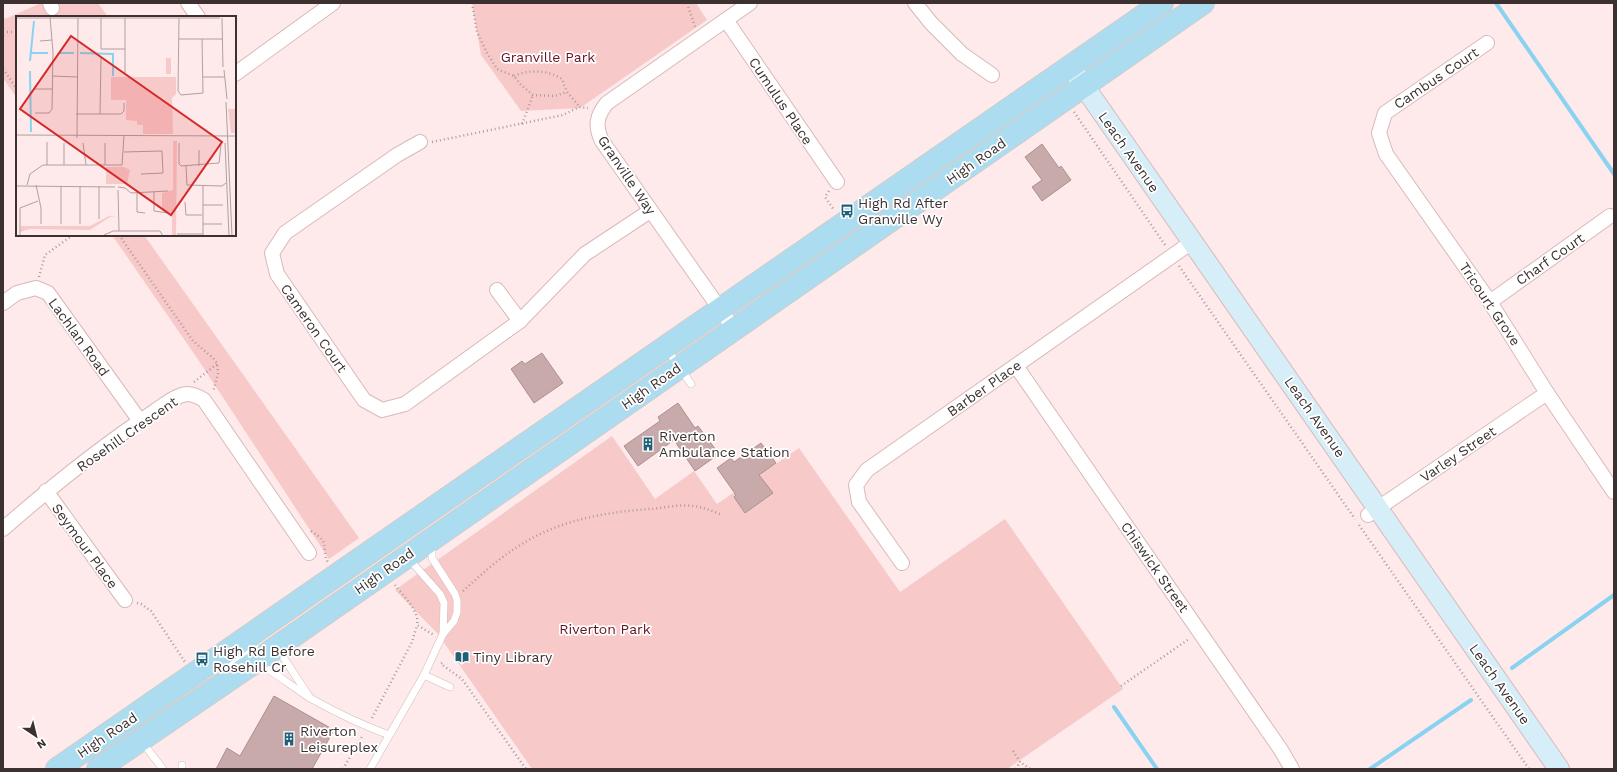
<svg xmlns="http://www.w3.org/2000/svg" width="1617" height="772" font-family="'Work Sans',sans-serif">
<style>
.green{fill:#f8c9c9}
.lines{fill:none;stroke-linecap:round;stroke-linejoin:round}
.stream{stroke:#89d3f1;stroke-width:4}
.building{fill:#c9aaaa;stroke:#ad8f8f}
.lane-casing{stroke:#d9b9b9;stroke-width:8}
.street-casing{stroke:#d9b9b9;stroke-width:16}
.secondary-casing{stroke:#d9b9b9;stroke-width:22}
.primary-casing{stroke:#d0cdcd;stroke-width:24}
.path{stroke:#ab9b9b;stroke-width:2.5;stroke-dasharray:1 3;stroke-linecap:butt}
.lane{stroke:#fff;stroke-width:7}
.street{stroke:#fff;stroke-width:14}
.secondary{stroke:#d6eef7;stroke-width:20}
.primary{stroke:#acdcef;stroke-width:22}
.labels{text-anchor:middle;stroke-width:3.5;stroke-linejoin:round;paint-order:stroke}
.park-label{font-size:14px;fill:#651220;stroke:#fff}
.street-label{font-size:14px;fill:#3c3030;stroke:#fff}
.poi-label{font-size:14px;fill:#3c3030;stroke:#fff;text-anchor:start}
.inset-river{fill:none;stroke:#89d3f1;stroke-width:2}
.inset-road{fill:none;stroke:#b0a0a0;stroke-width:1}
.view{fill:#d62828;fill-opacity:0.15;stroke:#d62828;stroke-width:2}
.inset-edge{fill:none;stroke:#3c3030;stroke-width:2}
</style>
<rect width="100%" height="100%" fill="#feeaea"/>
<!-- green -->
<g class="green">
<path d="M41,3H98L108,17H17V98L3,78V16L5,19Z"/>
<path d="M472,3H696L707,20L580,108L521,111L481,55Z"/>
<path d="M112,235H144L359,538L329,559L197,358Z"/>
<path d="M612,436L655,499L694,471L717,504L799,448L900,592L1005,519L1123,689L1007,769H532L438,634L395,590Z"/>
</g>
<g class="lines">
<!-- stream -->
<g class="stream">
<path d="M1496,3L1614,174"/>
<path d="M1512,668L1614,595"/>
<path d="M1114,707L1157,769"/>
<path d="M1370,769L1471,700"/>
</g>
</g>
<!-- building -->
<g class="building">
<path d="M1042,144L1059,168L1061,166L1071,180L1042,201L1032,187L1042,180L1025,157Z"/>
<path d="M542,353L563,383L534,403L511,369L522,361L525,364Z"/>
<path d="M678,403L695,428L698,426L719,454L695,471L674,440L638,466L624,446L660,421L658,417Z"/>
<path d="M761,443L776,463L759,475L773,493L745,513L734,497L736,495L717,468L731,458L734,462Z"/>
<path d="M274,696L334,730L312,769H216L227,748L240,756Z"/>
</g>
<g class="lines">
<!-- lane casing -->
<g class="lane-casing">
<g id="lane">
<path d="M667,349L691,384"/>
<path d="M409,559L440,594L444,603L443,634"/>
<path d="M278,649L310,698"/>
<path d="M258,664C277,673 292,687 310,698C335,712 362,725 389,735"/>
<path d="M223,666L257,649"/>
<path d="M424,675L450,687"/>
<path d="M142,742L163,769"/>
<path d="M182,769V765"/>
<path d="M370,769L424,675L443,634L454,621L457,612V600L455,594L432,558V543"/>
</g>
</g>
<!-- street casing -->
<g class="street-casing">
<g id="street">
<path d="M50,3L52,8"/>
<path d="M188,3L198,17"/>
<path d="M915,3L931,23L962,54L992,75"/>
<path d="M726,20L837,182"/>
<path d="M1487,43L1385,113L1379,133L1386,154L1490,302L1547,393L1614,492"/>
<path d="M235,74L333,3"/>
<path d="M420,142L397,155L285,233L272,253L277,274L364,400L382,410L405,404L520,321L585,254L650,211"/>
<path d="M497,290L520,321"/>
<path d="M1490,302L1610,216"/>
<path d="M3,303L17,293L36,288L48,293L140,421"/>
<path d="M734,329L602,141C595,127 596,116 607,103L750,3"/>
<path d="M1016,366L1281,750L1292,769"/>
<path d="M46,491L125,600"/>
<path d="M1368,515L1547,393"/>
<path d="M3,529C51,487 102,446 155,411C164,405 176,395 187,394C193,394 199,397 204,400L309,553"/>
<path d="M902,563L859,502L856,485L867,470L1192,242"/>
</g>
</g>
<!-- secondary casing -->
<g class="secondary-casing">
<path id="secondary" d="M1070,66L1559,769"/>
</g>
<!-- primary casing -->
<g class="primary-casing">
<g id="primary">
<path d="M57,769L1162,3"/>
<path d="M98,769L277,647L1203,3"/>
</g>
</g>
<!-- path -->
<g class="path">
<path d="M472,3L477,32L487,53L497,69L514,76L521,85L533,95L555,96L567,92"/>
<path d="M687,3L695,27"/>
<path d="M3,32H17"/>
<path d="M3,69L17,89"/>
<path d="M514,76C529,69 548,70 562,79L567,92L579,106"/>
<path d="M1074,112L1165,245"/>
<path d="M522,124L533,95"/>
<path d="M432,142L563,115L579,107L588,108"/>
<path d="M829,191L825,197L834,210"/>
<path d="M119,235L193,341L213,358L217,363L218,374L213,392"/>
<path d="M1179,266L1355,519"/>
<path d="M39,277L45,255L73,235"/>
<path d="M194,382L217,364"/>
<path d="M1359,525L1529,769"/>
<path d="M311,531C332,544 320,545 328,563"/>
<path d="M395,585C403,596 420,611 417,625L434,635"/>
<path d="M463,591C482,574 500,557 522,544C560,520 606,512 650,509C664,508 679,504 693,506C703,507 712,511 722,515"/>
<path d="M137,603L141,604L151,611L185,662"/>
<path d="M442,663L441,664L462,679L526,769"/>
<path d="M1121,686L1189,639"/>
<path d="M372,718L412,642L417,625"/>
<path d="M1013,751L1020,762L1030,769"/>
<path d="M343,769L363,735"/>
<path d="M1016,769L1020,762"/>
</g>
<!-- lane -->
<use href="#lane" class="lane"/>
<!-- street -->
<use href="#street" class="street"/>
<!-- secondary -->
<use href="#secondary" class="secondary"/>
<!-- primary -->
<use href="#primary" class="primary"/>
</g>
<!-- icons -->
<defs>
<g id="bus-bare" transform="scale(1.08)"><path d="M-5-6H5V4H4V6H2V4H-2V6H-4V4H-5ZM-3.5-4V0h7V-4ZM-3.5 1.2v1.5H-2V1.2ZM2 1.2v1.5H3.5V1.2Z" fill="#216076" stroke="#fff" stroke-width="2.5" paint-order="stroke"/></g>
<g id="building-bare" transform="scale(1.08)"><path d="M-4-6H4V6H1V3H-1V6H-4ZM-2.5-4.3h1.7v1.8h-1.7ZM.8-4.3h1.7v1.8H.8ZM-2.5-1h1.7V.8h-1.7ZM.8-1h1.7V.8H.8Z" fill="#216076" stroke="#fff" stroke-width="2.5" paint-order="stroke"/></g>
<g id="library-bare" transform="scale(1.08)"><path d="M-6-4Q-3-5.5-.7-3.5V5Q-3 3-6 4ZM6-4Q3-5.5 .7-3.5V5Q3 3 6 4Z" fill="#216076" stroke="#fff" stroke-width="2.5" paint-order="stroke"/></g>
</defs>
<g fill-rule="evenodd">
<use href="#bus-bare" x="847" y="211"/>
<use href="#building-bare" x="648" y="444"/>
<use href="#library-bare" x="462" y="657"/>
<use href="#bus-bare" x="202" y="659"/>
<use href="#building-bare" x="289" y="739"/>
</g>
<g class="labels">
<!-- park labels -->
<g class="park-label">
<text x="548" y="62">Granville Park</text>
<text x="605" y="634">Riverton Park</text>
</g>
<!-- street labels -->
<g class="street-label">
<text transform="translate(1436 78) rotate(-34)" y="5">Cambus Court</text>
<text transform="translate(781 101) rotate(56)" y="5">Cumulus Place</text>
<text transform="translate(1129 152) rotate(55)" y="5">Leach Avenue</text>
<text transform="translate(976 161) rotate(-35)" y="5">High Road</text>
<text transform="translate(627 175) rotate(56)" y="5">Granville Way</text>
<text transform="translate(1550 259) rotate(-35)" y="5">Charf Court</text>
<text transform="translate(1490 304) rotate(56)" y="5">Tricourt Grove</text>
<text transform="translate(314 328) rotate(55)" y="5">Cameron Court</text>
<text transform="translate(79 337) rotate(54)" y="5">Lachlan Road</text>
<text transform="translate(651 386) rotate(-35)" y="5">High Road</text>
<text transform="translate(984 388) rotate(-35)" y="5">Barber Place</text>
<text transform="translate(1315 417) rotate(55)" y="5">Leach Avenue</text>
<text transform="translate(127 434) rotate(-35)" y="5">Rosehill Crescent</text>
<text transform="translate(1458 454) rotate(-34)" y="5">Varley Street</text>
<text transform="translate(85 546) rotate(54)" y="5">Seymour Place</text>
<text transform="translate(1155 567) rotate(55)" y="5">Chiswick Street</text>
<text transform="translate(384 571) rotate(-35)" y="5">High Road</text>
<text transform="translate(1500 684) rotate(55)" y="5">Leach Avenue</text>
<text transform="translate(107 735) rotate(-34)" y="5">High Road</text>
</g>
<!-- poi labels -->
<g class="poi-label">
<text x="858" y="208">High Rd After<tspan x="858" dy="16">Granville Wy</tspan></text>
<text x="659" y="441">Riverton<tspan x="659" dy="16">Ambulance Station</tspan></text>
<text x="213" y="656">High Rd Before<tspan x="213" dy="16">Rosehill Cr</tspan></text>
<text x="473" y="662">Tiny Library</text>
<text x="300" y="736">Riverton<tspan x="300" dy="16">Leisureplex</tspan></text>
</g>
</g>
<!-- overview -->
<g transform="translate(16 16)">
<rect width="220" height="220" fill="#feeaea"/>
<path d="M150,42H155V58H150ZM95,61H160V78L156,82L157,118H127V109H121V105L110,104V84H95ZM212,93H220V117H215ZM157,125H161L160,220H156V197L146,195V177L157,174ZM90,151H108L114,154L111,168H90ZM93,200L100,201H94L74,214L14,213L4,216L5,210H74Z" fill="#f8c9c9"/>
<path class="inset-river" d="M14,37H32M43,37H58M64,37L97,38V60M14,45L18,5M14,55L15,116"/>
<path class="inset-road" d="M0,2H204M85,2V33H109M163,2L162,75L165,79L187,77L186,23M206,2L207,51M163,23H207M24,25L36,24M208,54L211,83M109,59V2M36,60L61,61M187,61H208M19,73H36M210,86L216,220M19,97H33L36,93L37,36L34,1M60,98H105L108,95V87M84,98L85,42M0,102V220M0,119L220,120M61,122L62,2M31,126V149M48,127V149M67,127L70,149M163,127V148L165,150L203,147L205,129M209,127L213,220M183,134V150M108,136L146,135L147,157L125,158M89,149V127M170,150L171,169L206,170L210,167M11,169L14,158L27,149H106L108,120M20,169L25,192V208M1,170L99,171M102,171L109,172L115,177L152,175M102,174L103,215M138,176V195L152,197M121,177V196L129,197M169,186L170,199H186M187,189H207M83,203V170M45,208V170M64,208V170M187,208H206M161,218H187M4,220V192L22,185M86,220L97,215H144L147,220M187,220V170"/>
<path class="view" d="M55,20L206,126L155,199L4,93Z"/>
<rect width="220" height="220" class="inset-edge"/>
</g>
<!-- border -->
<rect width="1617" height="772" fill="none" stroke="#3c3030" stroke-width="8"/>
<!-- north arrow -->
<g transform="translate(36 736) rotate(145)" stroke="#ffffff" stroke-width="3" paint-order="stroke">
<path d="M0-3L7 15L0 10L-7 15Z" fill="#3c3030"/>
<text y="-6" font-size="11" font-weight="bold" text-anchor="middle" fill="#3c3030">N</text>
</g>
</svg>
